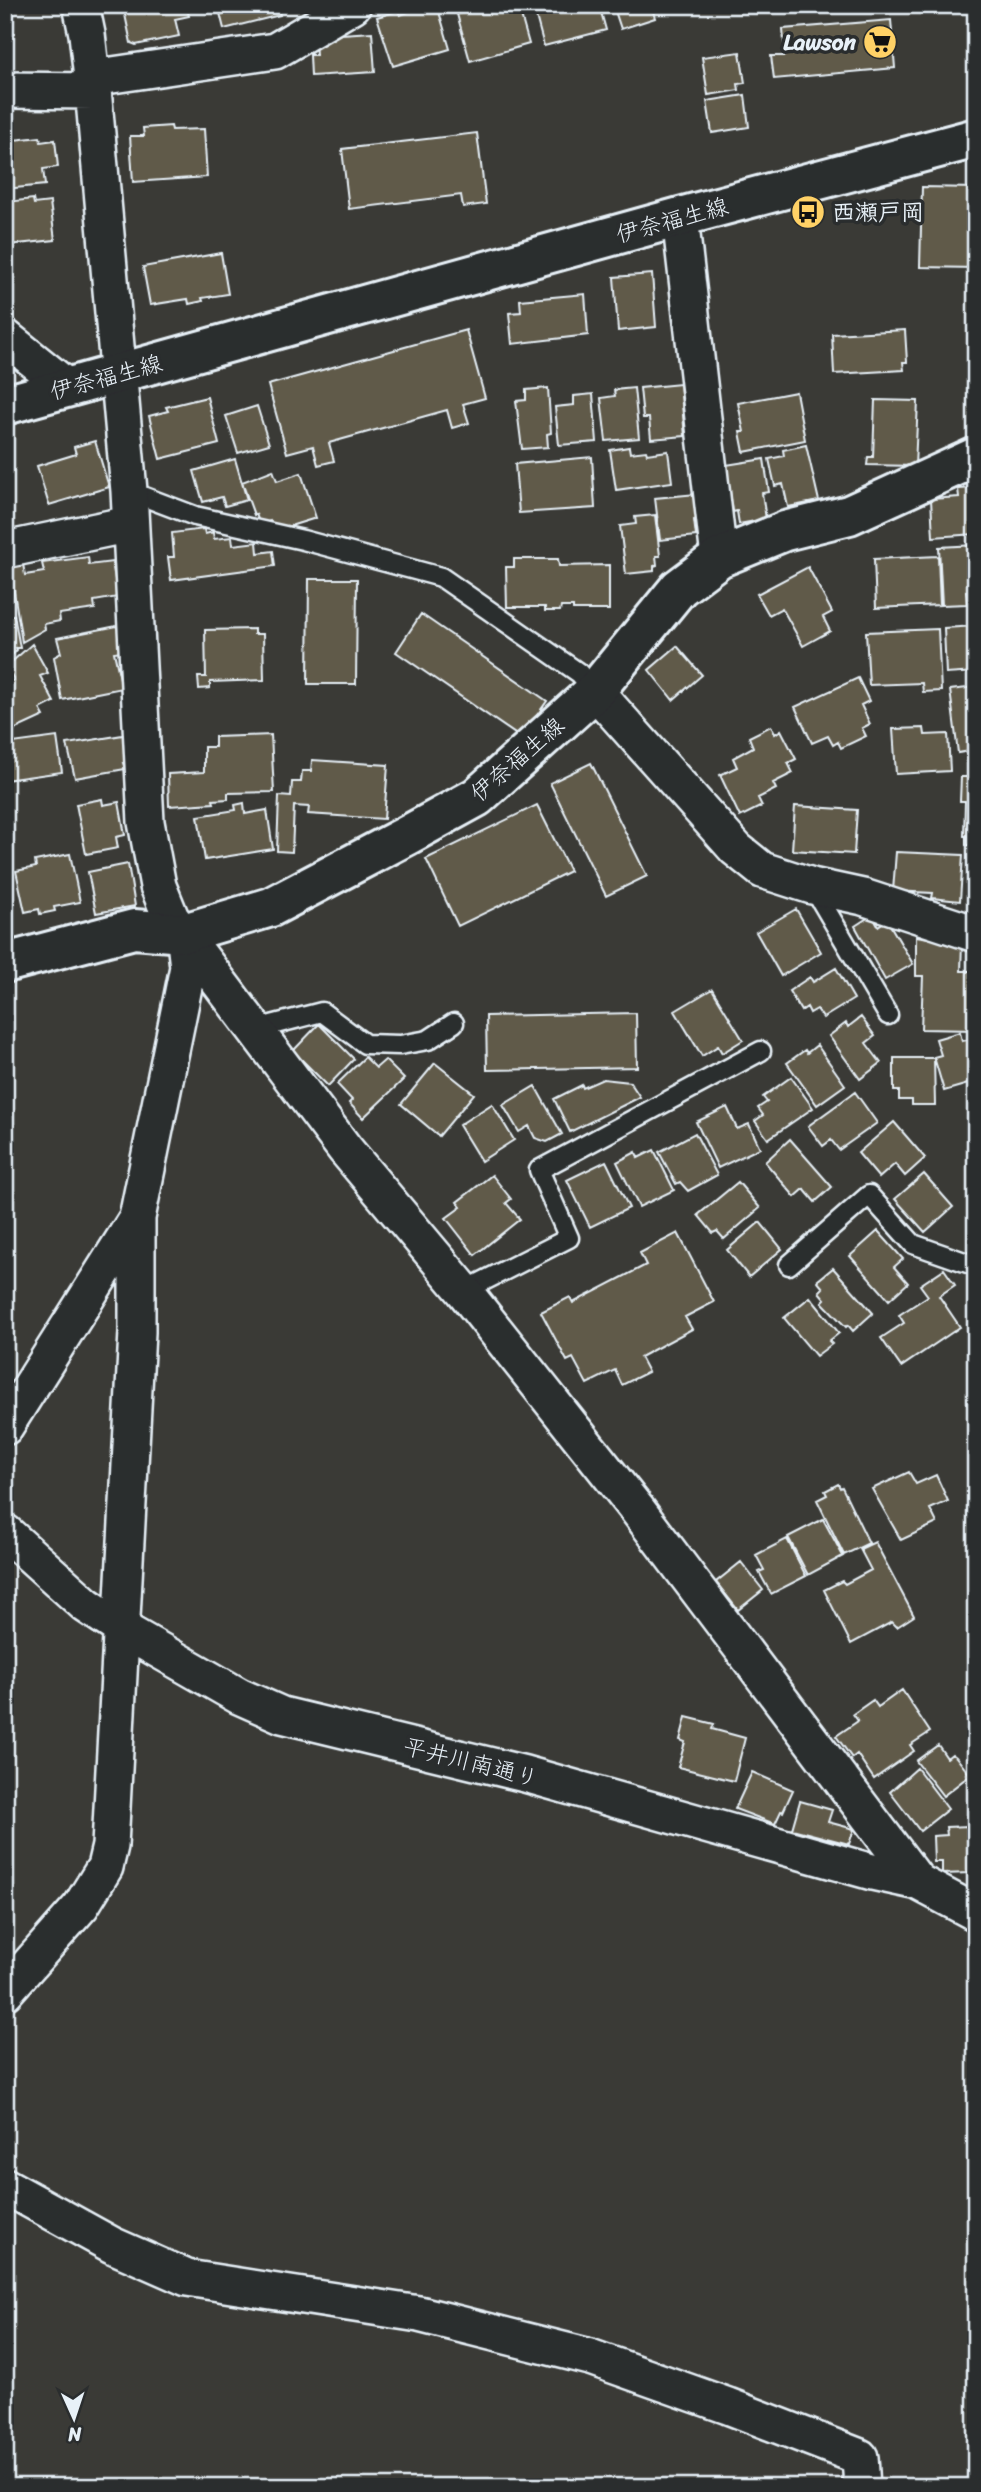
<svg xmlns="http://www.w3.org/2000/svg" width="981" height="2492" font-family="Sriracha,'Klee One',sans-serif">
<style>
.building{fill:#615a4a;stroke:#e8f1f8;stroke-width:2}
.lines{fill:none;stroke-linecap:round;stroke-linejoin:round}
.service-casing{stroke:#e8f1f8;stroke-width:23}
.minor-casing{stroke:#e8f1f8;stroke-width:40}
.secondary-casing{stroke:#e8f1f8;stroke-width:44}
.service{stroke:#2a2d2e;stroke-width:18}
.minor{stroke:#2a2d2e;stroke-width:35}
.secondary{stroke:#2a2d2e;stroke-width:38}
.labels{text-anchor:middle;stroke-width:7;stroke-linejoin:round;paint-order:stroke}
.poi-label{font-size:23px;font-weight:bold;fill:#e8f1f8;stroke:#2a2d2e;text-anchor:end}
.street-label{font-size:23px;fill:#e8f1f8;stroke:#2a2d2e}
</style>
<rect width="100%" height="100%" fill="#3a3a36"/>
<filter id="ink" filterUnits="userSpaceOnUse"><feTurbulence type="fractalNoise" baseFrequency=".0143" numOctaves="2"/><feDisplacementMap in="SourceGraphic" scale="14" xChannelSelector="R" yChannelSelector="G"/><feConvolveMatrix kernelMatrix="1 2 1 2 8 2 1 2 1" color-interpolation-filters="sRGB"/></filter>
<g filter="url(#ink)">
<path class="building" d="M123,5H186L189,16L175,19L179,36L136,45L131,43Z
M218,5H277L280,15L224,29Z
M419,5H437L450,49L393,66L377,17L398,11L400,15L414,10V7Z
M494,5H518L529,44L470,61L457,14L478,9L480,11L494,7Z
M533,5H599L606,30L544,46Z
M613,5H651L655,18L621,29Z
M891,20L895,68L774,79L771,56H785L783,29Z
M372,32L375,72L311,76L310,55H316L315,41H327L326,35Z
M740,52L745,83L738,84L739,90L708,95L702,57Z
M745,95L749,127L712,133L707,101Z
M171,126L172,130L204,129L207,177L133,182L130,136H144L143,128Z
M477,133L486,204L463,207L461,195L349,209L342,149Z
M40,137L41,142L55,140L58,167L43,169L45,185L5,189V141Z
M922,187L976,188V268L920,267Z
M6,199L7,202L33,199L34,204L50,202L55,240L8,245L5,248Z
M221,253L228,294L202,298L203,301L189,304L188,299L150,305L143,267Z
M652,274L656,327L618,331L614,277Z
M585,294L588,335L512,344L509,313L521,312L520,300Z
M466,330L485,398L463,404L469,423L452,428L447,410L329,443L334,461L318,465L313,446L287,453L268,385Z
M905,330L907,362H903L904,370L834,374L832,334Z
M680,384L685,436L651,439L649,418H643L640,388Z
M548,388L551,433L547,434L548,447L522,449L516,401L526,400V390Z
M634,388L639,438L606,441L601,398L615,396L614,390Z
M796,392L805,440L744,452L740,432H744L738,403Z
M593,394L597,442L559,445L555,407L574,405V396Z
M207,397L219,444L160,459L149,416L168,411L166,407Z
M875,400L918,401L915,466L867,465L868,457H873Z
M257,406L269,444L238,453L226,416Z
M95,441L109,487L49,505L37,466L76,454L74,447Z
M806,445L819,501L788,507L783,484L775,486L769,459L784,456L783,450Z
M629,447L630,453L646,451L647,454L668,451L672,482L616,490L610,450Z
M592,457L595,508L519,513L515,464Z
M235,459L247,500L225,506L222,497L203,502L194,471Z
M764,459L769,492L762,493L766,519L739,524L737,511L733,512L726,465Z
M273,470L277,481L301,473L316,518L274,531L270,521L260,525L256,514L254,515L242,482Z
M976,488V534L933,537L931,499L959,497L958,489Z
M696,494L699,519L694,520L696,536L660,540L655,498Z
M655,515L660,556H656L657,565L654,566V571L626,574L620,526L636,524L635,517Z
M204,529L205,534L213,532L214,539L232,537L233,545L257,542L258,553L273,551L275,566L171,580L168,557H174L172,533Z
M976,545V590L966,591L967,604L942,605L939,547Z
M938,556L940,605L876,608L874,559Z
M88,557L89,565L112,562L118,597L94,601L95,609L59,614L60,621L44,624L45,629L22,642L9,561L22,559L25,575L44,572L42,563Z
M514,559H558L559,566L609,565V610H573V607H561L560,611H545V607H507L506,567H514Z
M808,567L832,612L823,617L830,631L803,646L782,608L769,615L757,594Z
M309,579H357L356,684H308Z
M421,614L547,701L521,738L396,652Z
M14,615L20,648H16L17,650L5,662V616Z
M117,626L122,651L114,652L122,688L62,700L54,657L61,653L57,638Z
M976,626V672L946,674L944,628Z
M254,629V634H263L264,680L210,682V688L199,689L198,677H206L205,630Z
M938,629L941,691L923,692L922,683L869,685L866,632Z
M32,644L48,673L40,676L54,702L40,709L44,716L5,734V684L14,680L7,666Z
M677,646L702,675L673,700L649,670Z
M858,678L869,701L861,705L870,724L862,728L866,736L841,748L838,742L833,745L828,736L812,743L795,707Z
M976,687V750L958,753L950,690Z
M771,726L775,734L781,730L796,759L788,763L793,773L773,783L776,789L758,798L762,806L740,817L720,775L737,767L733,758L753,747L749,737Z
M924,728L925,735L948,734L950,771L896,774L893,729Z
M123,735L128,763H123L125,769L75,778L67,744Z
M271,735L274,792L228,793V799L213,800L214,803L169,806L168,774L204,772V747H215V737Z
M57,737L62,772L5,780V744Z
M312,760L388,765L384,819L308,814L309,807L294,806L292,852L277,851L279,796L291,797L292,782H301L302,771H311Z
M591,763L647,876L606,896L550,783Z
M961,777H975L976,846L966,845V836H964L965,801H960Z
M102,799L103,805L119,802L125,835L116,837L118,848L86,854L76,804Z
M244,803L245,814L267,810L273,849L205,860L198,816L236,810L235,805Z
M537,805L570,871L458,926L426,859Z
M795,806L857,810L854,854L792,850Z
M896,852L963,855L960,901L932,898L933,893L893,891Z
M70,854L80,902L54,907L55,911L40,914L39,909L25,912L16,871L36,867L35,861Z
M128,864L135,906L96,913L88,872Z
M5,900L13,940L5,942Z
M796,909L821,952L781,976L756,932Z
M869,917H873L878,926L887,920L913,964L885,980L855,926Z
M916,936L962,943L961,971H976V1030L921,1029L923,976H916Z
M836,968L854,999L823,1018L817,1009L810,1013L807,1007L801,1011L789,991L810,977L813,982Z
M712,989L743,1040L722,1053L718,1046L702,1056L675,1011Z
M636,1013L637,1067L487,1070L486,1016Z
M861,1017L875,1036L866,1043L881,1063L860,1079L829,1036L846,1023L848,1027Z
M319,1024L354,1059L328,1086L293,1051Z
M960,1032L962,1041L976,1038V1069L972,1070L975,1082L944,1091L934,1057L941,1055L936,1039Z
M817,1045L845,1085L817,1105L787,1063L805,1050L807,1053Z
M365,1057L376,1068L385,1060L404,1079L363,1118L349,1103L352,1100L337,1084Z
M894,1058H934L935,1105H912V1100H899V1091H894Z
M435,1063L474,1094L439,1136L401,1104Z
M791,1077L813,1108L768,1139L755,1121L763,1115L758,1108L767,1102L763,1097Z
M603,1079L630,1082L640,1097L570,1132L554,1099L582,1085L583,1088Z
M535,1086L562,1134L547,1142L535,1138L529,1126L519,1132L503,1105Z
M855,1092L877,1123L839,1150L831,1140L823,1146L808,1126Z
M492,1104L514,1140L481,1161L459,1125Z
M727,1107L737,1129L749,1124L760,1148L718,1168L696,1122Z
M894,1122L925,1158L905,1176L895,1164L879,1178L858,1153Z
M695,1133L717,1175L688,1191L680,1182L676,1184L659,1152Z
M790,1139L832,1187L815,1202L804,1189L795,1197L765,1162Z
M654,1150L674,1190L639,1207L617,1162L636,1152L638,1158Z
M606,1161L629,1208L590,1227L567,1180Z
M924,1174L953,1207L925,1232L895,1199Z
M492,1175L511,1199L506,1203L520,1219L475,1255L446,1218L461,1207L457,1202Z
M738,1182L760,1208L724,1239L717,1231L713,1233L698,1215Z
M760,1222L782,1249L749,1277L727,1250Z
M878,1231L903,1259L894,1267L908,1283L889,1300L850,1256Z
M678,1233L714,1302L685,1317L692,1329L640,1357L648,1372L622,1385L615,1370L587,1384L573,1358L567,1361L541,1312L570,1297L573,1303L646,1265L640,1253Z
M833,1268L873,1313L853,1331L848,1325L846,1327L822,1302L825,1299L819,1292L823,1288L817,1281Z
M944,1269L955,1285L939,1296L960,1327L901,1367L881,1338L904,1323L899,1315L928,1296L920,1285Z
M810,1297L839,1333L829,1341L832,1344L816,1356L784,1318Z
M909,1472L916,1484L936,1475L948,1501L930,1509L937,1523L901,1540L872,1489Z
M838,1484L840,1488L842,1487L869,1543L844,1555L817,1500L827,1495L825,1491Z
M823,1519L843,1556L808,1575L788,1537Z
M787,1539L806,1576L771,1594L759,1572L764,1570L756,1555Z
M875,1542L914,1616L897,1627L892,1622L851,1644L824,1590L842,1581L845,1584L871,1570L860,1549Z
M741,1562L763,1590L738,1610L716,1582Z
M902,1690L930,1732L910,1745L914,1751L874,1779L857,1754L852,1758L836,1736L858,1721L853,1714L873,1700L878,1707Z
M686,1717L714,1724L712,1729L745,1738L734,1781L678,1767L685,1742L680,1740Z
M938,1745L947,1758L952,1754L956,1757L970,1775L943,1796L916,1761Z
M917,1768L948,1809L920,1831L890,1792Z
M752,1772L793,1790L783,1812L781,1811L775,1824L735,1809Z
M800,1801L832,1810L828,1822L854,1829L849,1844L792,1829Z
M969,1826L970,1873L942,1874V1862H934L933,1836L947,1835L946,1827Z"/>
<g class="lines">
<g class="service-casing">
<path id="service" d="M129,491L195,516L303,540L441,577L579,673L595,691
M812,886L888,1015
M256,1029L322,1012L365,1044L400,1045L428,1040L454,1023
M789,1265L869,1195L913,1244L976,1266
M464,1291L569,1238L539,1170L761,1051"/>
</g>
<g class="minor-casing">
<path id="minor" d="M81,5L87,34L92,78L129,491L146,822L158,886L171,918L345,1149L464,1291L636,1508L918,1882
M92,78L275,51L353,5
M5,90L93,91
M680,217L719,558
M5,337L67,387
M5,550L130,524
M595,691L736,849L762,870L812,886L863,897L976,934
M5,1427L137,1218
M5,1532L86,1605L122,1629L239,1696L282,1715L525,1774L872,1872L918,1882L976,1913
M5,1992L81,1906L105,1867L110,1846L137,1332V1218L188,967L184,933
M5,2186L112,2245L187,2278L419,2314L590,2357L728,2406L860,2457L862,2487"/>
</g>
<g class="secondary-casing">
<path id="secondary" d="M5,405L680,217L976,138
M5,963L134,929L184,933L271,907L406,836L477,797L595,691L679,588L719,558L785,531L849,515L976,457"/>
</g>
<use href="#service" class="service"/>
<use href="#minor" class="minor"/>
<use href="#secondary" class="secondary"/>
</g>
</g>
<defs>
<g id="supermarket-disc" transform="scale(1.75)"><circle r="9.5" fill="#ffd166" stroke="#2a2d2e"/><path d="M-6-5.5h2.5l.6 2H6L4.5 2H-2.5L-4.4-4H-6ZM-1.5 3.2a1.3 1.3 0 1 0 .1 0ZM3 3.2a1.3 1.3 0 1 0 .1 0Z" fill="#111"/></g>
<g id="bus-disc" transform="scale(1.75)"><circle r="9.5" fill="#ffd166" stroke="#2a2d2e"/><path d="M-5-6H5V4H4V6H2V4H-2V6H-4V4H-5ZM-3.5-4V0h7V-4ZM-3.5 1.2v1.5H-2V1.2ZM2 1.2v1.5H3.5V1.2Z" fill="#111"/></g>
</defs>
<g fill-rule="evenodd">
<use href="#supermarket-disc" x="880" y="42"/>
<use href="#bus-disc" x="808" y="212"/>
</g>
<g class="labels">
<g class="poi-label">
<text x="856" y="50">Lawson</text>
<text x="832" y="220" text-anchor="start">西瀬戸岡</text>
</g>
<g class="street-label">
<text transform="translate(672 220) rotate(-15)" y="8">伊奈福生線</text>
<text transform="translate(106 377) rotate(-15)" y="8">伊奈福生線</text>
<text transform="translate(517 759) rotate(-41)" y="8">伊奈福生線</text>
<text transform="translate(471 1762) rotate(14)" y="8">平井川南通り</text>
</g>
</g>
<rect width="981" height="2492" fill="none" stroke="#2a2d2e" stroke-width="28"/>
<rect x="14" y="14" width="953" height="2464" fill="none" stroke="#e8f1f8" stroke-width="2.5" filter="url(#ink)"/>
<g transform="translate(74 2418) rotate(177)" stroke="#2a2d2e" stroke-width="5" paint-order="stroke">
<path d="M0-5L12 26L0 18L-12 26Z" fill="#e8f1f8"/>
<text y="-10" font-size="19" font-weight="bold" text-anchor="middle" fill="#e8f1f8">N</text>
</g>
</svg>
